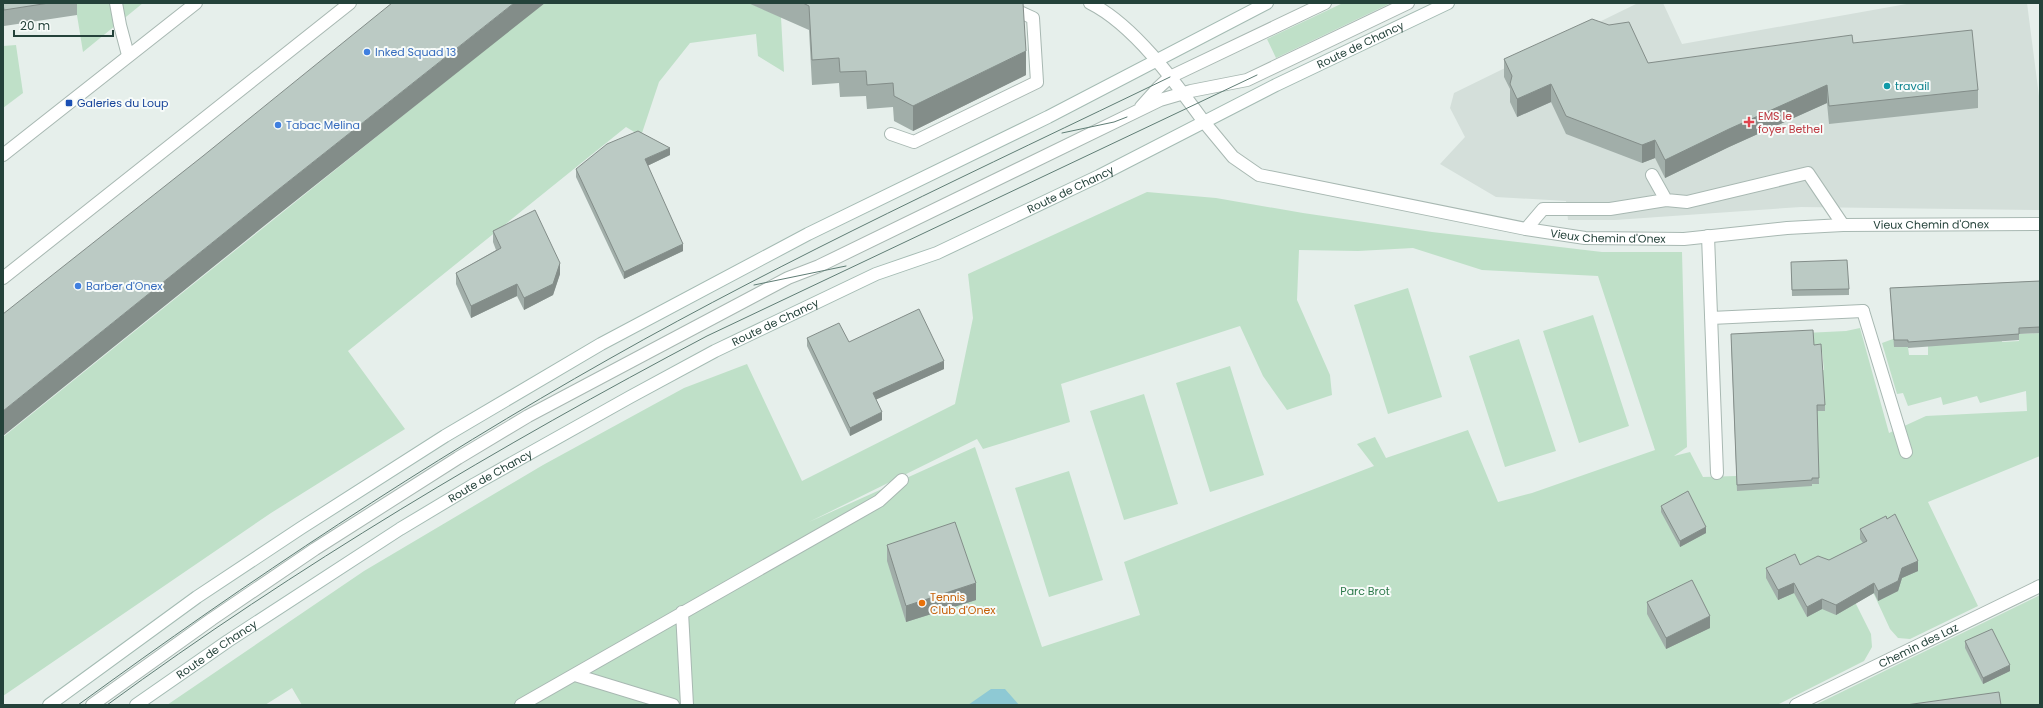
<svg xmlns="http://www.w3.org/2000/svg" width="2043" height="708" font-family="Poppins,sans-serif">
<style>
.built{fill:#d4dfda}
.green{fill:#bfe0c8;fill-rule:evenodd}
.water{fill:#8ec9d4}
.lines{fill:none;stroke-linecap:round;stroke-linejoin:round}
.service-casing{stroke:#a8b8b2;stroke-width:14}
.pedestrian-casing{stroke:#a8b8b2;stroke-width:14}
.minor-casing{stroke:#a8b8b2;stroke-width:14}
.tertiary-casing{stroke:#a8b8b2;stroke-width:14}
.secondary-casing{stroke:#a4bbb3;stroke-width:14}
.service{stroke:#fff;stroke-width:12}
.pedestrian{stroke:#fff;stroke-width:12}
.minor{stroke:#fff;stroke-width:12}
.tertiary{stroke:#fff;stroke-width:12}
.secondary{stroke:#fff;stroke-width:12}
.tram{stroke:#5f7d75;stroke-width:1}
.wall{fill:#a1aea9}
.shaded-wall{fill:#838d89}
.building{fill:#bbcac4;stroke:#838d89}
.shop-dot{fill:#3f7fe0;stroke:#f7fbf9;stroke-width:1.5}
.culture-dot{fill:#0f9aa8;stroke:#f7fbf9;stroke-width:1.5}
.transit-dot{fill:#1a4fb4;stroke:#f7fbf9;stroke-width:1.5}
.health-dot{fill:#e0444e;stroke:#f7fbf9;stroke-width:1.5}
.food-dot{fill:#e8710a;stroke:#f7fbf9;stroke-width:1.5}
.labels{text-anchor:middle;stroke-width:4;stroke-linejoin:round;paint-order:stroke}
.street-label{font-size:11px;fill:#24423a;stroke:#f7fbf9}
.shop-label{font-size:11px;fill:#366cbe;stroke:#f7fbf9;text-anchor:start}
.culture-label{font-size:11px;fill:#0d838f;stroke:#f7fbf9;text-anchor:start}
.transit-label{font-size:11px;fill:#164399;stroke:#f7fbf9;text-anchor:start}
.health-label{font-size:11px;fill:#be3a42;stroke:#f7fbf9;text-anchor:start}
.park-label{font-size:11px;fill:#2d7a4b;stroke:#f7fbf9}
.food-label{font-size:11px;fill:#c56008;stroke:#f7fbf9;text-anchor:start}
</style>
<rect width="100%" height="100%" fill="#e6efeb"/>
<path class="built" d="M1638,3H1663L1682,44L1912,3H2027L2040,104V210L1801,207L1615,220H1568L1566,201L1496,197L1440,164L1465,137L1450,108L1454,93Z"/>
<path class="green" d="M75,3H143L83,52Z
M543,3H749L781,17L784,72L758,56L756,34L690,43L659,82L641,136L626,127L348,351L405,429L271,513L3,696V437Z
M1343,3H1391L1276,58L1267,39Z
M16,45L23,93L3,108V46Z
M1147,192L1216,198L1303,213L1432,232L1602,252H1682L1687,447L1674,456L1690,452L1703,477L1736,476V467L1815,371L1824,370L1822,351H1814L1805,333L1846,331L1860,328L1889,433L1926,416L2027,411L2026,391L1980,403L1977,396L1943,405L1941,397L1908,406L1903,393L1897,394L1882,343L1893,339L1908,347L1909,355H1928V346L2001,335L2002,342L2019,341V334L2040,333V456L1928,502L1978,606L1910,639L1898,638L1890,629L1866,577L1856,604L1871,634L1872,647L1864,661L1777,705H302L292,688L265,705H167L364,571L543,465L684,388L747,364L802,481L955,404L973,318L968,274ZM1413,248L1482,270L1598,276L1655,450L1532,493L1498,502L1468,430L1386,458L1375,437L1357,444L1374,466L1124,562L1140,615L1042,647L975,447L809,522L977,439L983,449L1070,422L1061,384L1240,326L1263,376L1287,410L1332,395L1330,375L1297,300L1299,250L1358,251Z
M1408,288L1442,397L1388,414L1354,305Z
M1593,315L1629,426L1579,443L1543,331Z
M1519,339L1556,451L1505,467L1469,356Z
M1230,366L1264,475L1210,492L1176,383Z
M1144,394L1178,504L1124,520L1090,411Z
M1069,471L1103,580L1049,597L1015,488Z
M2040,595V705H1815Z"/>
<path class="water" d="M991,689H1005L1019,705H968Z"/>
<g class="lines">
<g class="service-casing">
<path id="service" d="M116,3L120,25L128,55
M1141,107L1158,88L1170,77L1325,3
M891,134L914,142L1037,82L1033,18L1000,3
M1652,175L1666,200L1687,202L1808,173L1843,225
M1526,229L1543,209H1610L1666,200
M1708,236L1717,473
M3,278L350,3
M1711,318L1863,311
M682,612L687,705
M575,675L673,705
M92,705L212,619L315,549L458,458L528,416L788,278L819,266L1160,100L1191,91L1247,80L1408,3
M521,705L879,501L902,480"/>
</g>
<g class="pedestrian-casing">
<path id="pedestrian" d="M1863,311L1906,452"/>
</g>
<g class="minor-casing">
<g id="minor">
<path id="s1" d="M1204,122L1233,157L1259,175L1526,229L1585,238L1684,239L1787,228L1843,225L2040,224"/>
<path id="s2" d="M1796,705L2040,586"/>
</g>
</g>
<g class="tertiary-casing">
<path id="tertiary" d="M1090,3C1134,25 1175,82 1204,122
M3,155L196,3"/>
</g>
<g class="secondary-casing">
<g id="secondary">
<path d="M49,705L197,597L301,528L445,436L601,344L808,234L1048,117L1267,3"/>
<path id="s3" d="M136,705L228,641L400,529L475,484L630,397L715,351L876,274L937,253L1099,176L1276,85L1448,3"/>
</g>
</g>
<use href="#service" class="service"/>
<use href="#pedestrian" class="pedestrian"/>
<use href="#minor" class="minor"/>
<use href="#tertiary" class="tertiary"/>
<use href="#secondary" class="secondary"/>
<path class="tram" d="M1062,133L1114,122L1127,117
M754,285L846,266
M78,705C249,580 425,463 609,359C791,256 982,168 1170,77
M107,705C297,566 499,446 707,336L1257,75"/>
</g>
<path class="wall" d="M3,3H77V15L4,26L3,21Z
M748,3H1023L1026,75L913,131L894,121L893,107L867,109L866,96L840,97L839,83L812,85L809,30Z
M1853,43L1978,90V108L1829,124L1827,103L1729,147L1665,178L1655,158L1642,163L1566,134L1551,102L1517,117L1510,102V89L1504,77V59L1648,63Z
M670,155L647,166L683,251L624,279L576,177V169Z
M493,231L560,274L553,295L524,310L517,296L471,318L456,284V273L496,250L493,242Z
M1791,262L1849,289V295L1792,296Z
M2040,281V333L2019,334V340L1908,348V347H1894L1890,288Z
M807,338L849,342L944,369L876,399L882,420L850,436L807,346Z
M1731,340L1814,345L1825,405V411H1817L1819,484H1812V486L1737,491Z
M1661,506L1706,533L1680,547L1661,512Z
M1887,519L1918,571L1902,578L1898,591L1878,601L1874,593L1836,615L1822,609L1807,617L1794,593L1778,600L1766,578V568L1800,565L1829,560L1863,543L1860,539V529Z
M887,545L976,600L906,622L887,561Z
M1647,602L1710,628L1666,649L1647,614Z
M1965,641L2010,671L1983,684L1965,648Z"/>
<path class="shaded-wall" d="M514,3H545L279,214L3,436V411L279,189Z
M1026,51V75L913,131V106Z
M1551,84V102L1517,117V99Z
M1827,85V103L1729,147L1665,178V160L1729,129Z
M1655,140V158L1642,163V145Z
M670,148V155L645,167V159Z
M683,244V251L624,279V272Z
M560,263V274L553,295L524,310V298Z
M517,284V296L471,318V306Z
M944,361V369L873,401V393Z
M882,412V420L850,436V428Z
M1706,527V533L1680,547V541Z
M1918,561V571L1902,578L1898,591L1878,601V591L1902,568Z
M976,583V600L906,622V606Z
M1794,583V593L1778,600V590Z
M1874,583V593L1836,615V605Z
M1822,599V609L1807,617V607Z
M1710,616V628L1666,649V638Z
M2010,665V671L1983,684V678Z"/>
<path class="building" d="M3,3H49L4,10Z
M392,3H514L279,189L3,411V314L203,156Z
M803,3H1023L1026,51L913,106L894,96L893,83L867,85L866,71L840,72L839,58L812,60L809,6Z
M1592,19L1609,25L1629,22L1648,63L1852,35L1853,43L1972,30L1978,90L1829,106L1827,85L1729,129L1665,160L1655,140L1642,145L1566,116L1551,84L1517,99L1510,84L1512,76L1504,59Z
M638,131L670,148L645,159L683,244L624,272L576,169L607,144Z
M535,210L560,263L553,284L524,298L517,284L471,306L456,273L501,248L493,231Z
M1847,260L1849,289L1792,290L1791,262Z
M2040,281V327L2019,328V334L1908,342V340H1894L1890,288Z
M919,309L944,361L873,393L882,412L850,428L807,338L839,323L849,342Z
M1813,330L1814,345L1821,344L1825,405H1817L1819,478H1812V480L1737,485L1731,334Z
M1688,491L1706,527L1680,541L1661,506Z
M1895,514L1918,561L1902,568L1898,581L1878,591L1874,583L1836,605L1822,599L1807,607L1794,583L1778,590L1766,568L1795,554L1800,565L1818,556L1829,560L1867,541L1860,529L1886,516L1887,519Z
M955,522L976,583L906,606L887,545Z
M1692,580L1710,616L1666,638L1647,602Z
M1992,629L2010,665L1983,678L1965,641Z
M1999,692L2001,705H1906Z"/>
<g class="shop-dot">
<circle cx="367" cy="52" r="4"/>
<circle cx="278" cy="125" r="4"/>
<circle cx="78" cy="286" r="4"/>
</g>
<circle class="culture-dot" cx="1887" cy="86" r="4"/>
<rect class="transit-dot" x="65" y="99" width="8" height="8" rx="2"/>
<path class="health-dot" d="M1747 116h4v4h4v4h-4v4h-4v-4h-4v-4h4z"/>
<circle class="food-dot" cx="922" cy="603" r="4"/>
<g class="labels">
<g class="street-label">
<text dy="4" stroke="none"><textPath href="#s3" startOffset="1394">Route de Chancy</textPath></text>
<text dy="4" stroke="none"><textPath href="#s3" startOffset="1070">Route de Chancy</textPath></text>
<text dy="4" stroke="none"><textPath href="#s1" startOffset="756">Vieux Chemin d'Onex</textPath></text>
<text dy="4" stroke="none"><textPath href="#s1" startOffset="432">Vieux Chemin d'Onex</textPath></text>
<text dy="4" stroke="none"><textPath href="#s3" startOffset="746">Route de Chancy</textPath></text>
<text dy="4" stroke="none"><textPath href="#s3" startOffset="422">Route de Chancy</textPath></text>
<text dy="4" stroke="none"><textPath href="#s2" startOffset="136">Chemin des Laz</textPath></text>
<text dy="4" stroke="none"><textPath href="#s3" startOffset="98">Route de Chancy</textPath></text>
</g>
<g class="shop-label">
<text x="375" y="56">Inked Squad 13</text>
<text x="286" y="129">Tabac Melina</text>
<text x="86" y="290">Barber d'Onex</text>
</g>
<g class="culture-label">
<text x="1895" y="90">travail</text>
</g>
<g class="transit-label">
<text x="77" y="107">Galeries du Loup</text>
</g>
<g class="health-label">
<text x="1758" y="120">EMS le<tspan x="1758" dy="13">foyer Bethel</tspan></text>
</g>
<g class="park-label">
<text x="1365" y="595">Parc Brot</text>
</g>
<g class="food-label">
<text x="930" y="601">Tennis<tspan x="930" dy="13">Club d'Onex</tspan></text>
</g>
</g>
<rect width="2043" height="708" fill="none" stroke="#24423a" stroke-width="8"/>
<path d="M14 30v6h99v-6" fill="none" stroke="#24423a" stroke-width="2"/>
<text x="20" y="30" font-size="12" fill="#24423a" stroke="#f7fbf9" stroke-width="3" paint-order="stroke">20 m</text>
</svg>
